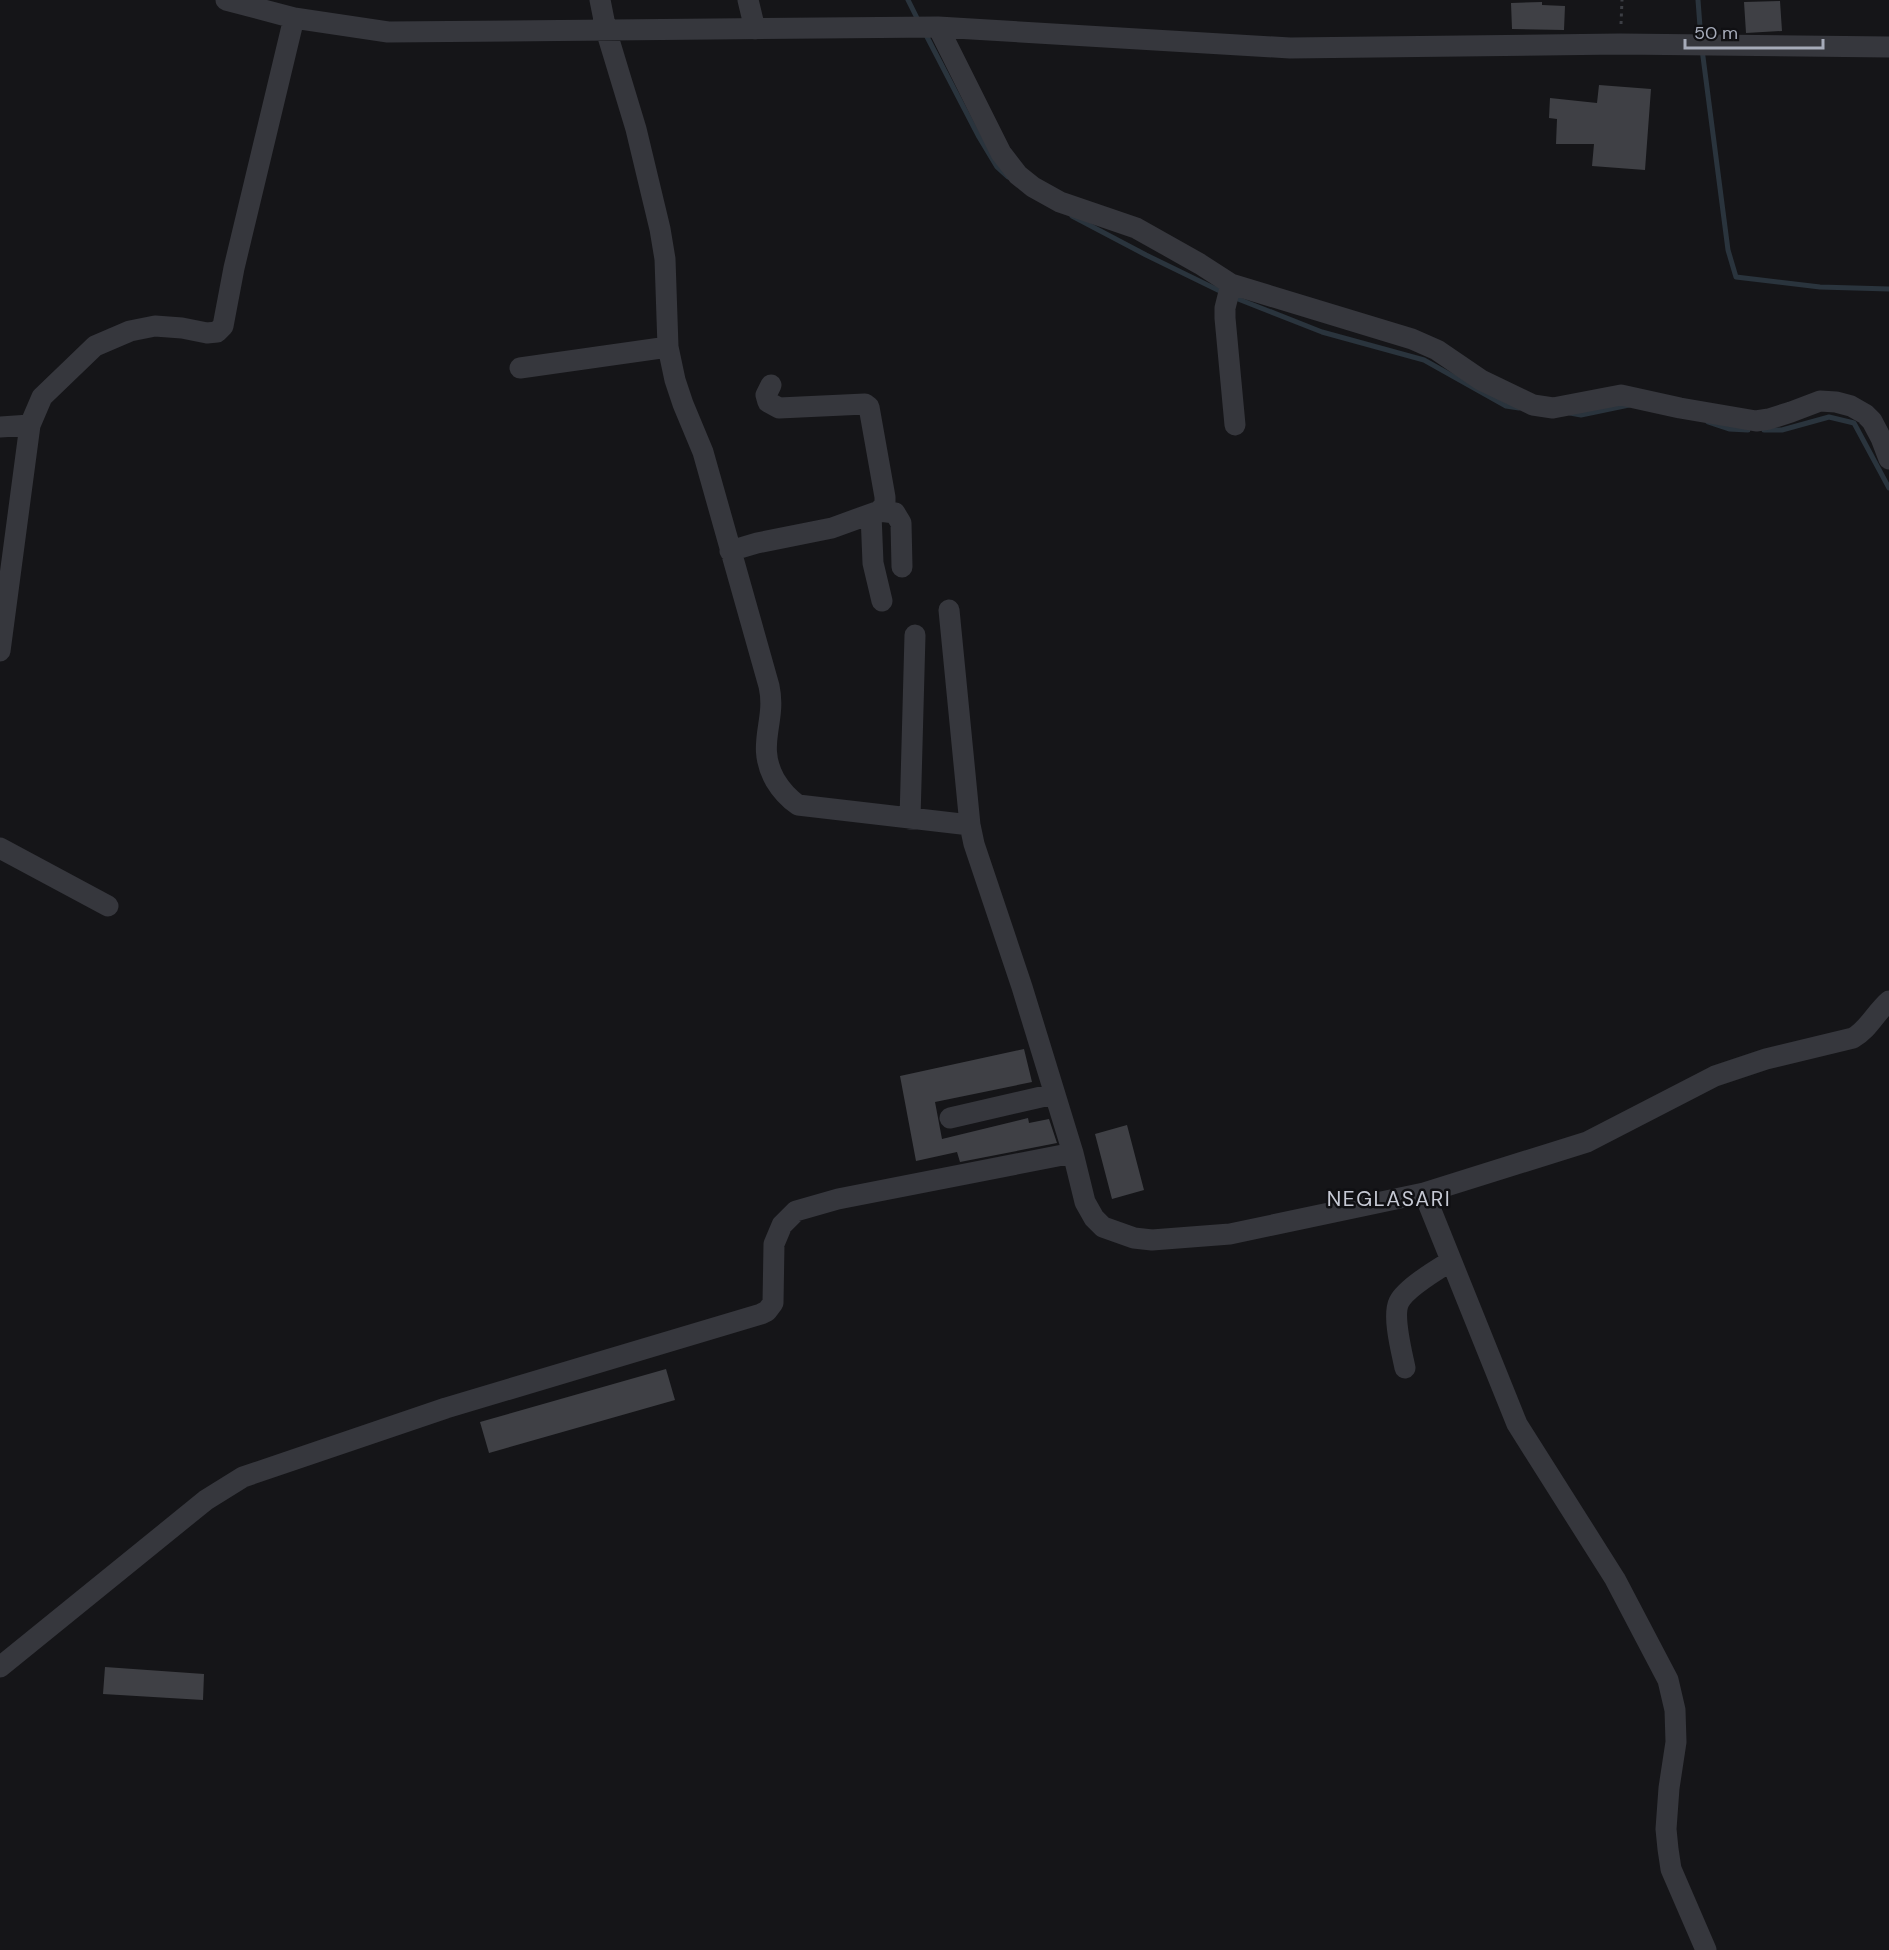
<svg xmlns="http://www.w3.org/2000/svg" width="1889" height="1950" font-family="'DM Sans',sans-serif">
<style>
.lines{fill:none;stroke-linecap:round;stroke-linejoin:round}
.stream{stroke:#2a343d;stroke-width:5}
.building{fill:#3f4045}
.path{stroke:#3c3e44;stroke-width:3;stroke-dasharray:3 4.5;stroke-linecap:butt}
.minor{stroke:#36373d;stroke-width:21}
.labels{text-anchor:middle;stroke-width:5;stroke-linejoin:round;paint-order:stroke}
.quarter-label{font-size:21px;letter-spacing:1.5px;fill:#c7cad5;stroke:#101013}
</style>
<rect width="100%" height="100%" fill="#151518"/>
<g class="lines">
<path class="stream" d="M908,0L919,22
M1698,0L1701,40
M925,33L979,137L997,167L1008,177
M1702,49L1728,250L1736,277L1820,287L1889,289
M1072,216L1146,255L1224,293
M1233,297L1322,332L1424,360L1506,406L1519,408
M1570,413L1581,415L1629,405
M1708,422L1729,429L1748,430
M1764,430H1782L1829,417L1854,423L1889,488"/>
</g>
<path class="building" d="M1780,1L1782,31L1746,33L1744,2Z
M1542,2V5L1565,6L1564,30L1512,29L1511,3Z
M1599,85L1651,89L1645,170L1592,166L1594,144H1556L1557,119L1549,118L1550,98L1597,103Z
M1024,1049L1032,1082L935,1102L942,1139L1028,1118L1029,1123L1049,1119L1057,1143L960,1162L957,1152L916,1161L900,1076Z
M1127,1125L1144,1190L1112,1199L1095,1134Z
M666,1369L675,1400L489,1453L480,1422Z
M105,1667L204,1674L203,1700L103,1694Z"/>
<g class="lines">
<path class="path" d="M1621,24L1622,0"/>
<path class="minor" d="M226,0L294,18L388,32L938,27L1290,48L1620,44L1889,47
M600,0L606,30L636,129L660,229L665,259L668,347L675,380L683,404L703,452L769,686C777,722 755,744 775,780C781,790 788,798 798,805L970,825L974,844L1022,987L1073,1153L1085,1202L1094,1218L1103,1227L1134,1238L1152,1240L1230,1234L1424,1193L1587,1142L1715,1076L1766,1059L1853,1038C1868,1030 1876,1012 1889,1001
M748,0L755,29
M938,27L1001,153L1018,175L1033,187L1060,202L1136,228L1200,264L1231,284L1412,339L1437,350L1481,380L1533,405L1553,408L1621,395L1680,408L1756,421L1769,419L1791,412L1820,401L1836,402L1851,406L1865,414L1872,421L1881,438L1889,459
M1231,284L1225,308V318L1235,425
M520,368L668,347
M771,385L766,395L768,402L779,408L865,404L869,407L885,497V505L879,511
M0,427L30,425
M871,514L873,563L882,601
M730,551L757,543L832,528L879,511L895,513L901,523L902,567
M949,610L970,825
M0,651L30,425L42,397L95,346L130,331L155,326L182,328L207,333L217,332L223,326L234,268L294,18
M910,819L915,635
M0,848L108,906
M950,1118L1054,1094
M1424,1193L1517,1424L1615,1579L1668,1680L1675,1710L1676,1742L1669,1788L1666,1829L1668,1849L1671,1869L1706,1950
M1405,1368C1402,1353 1392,1316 1399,1302C1406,1288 1438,1269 1451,1261
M0,1667L206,1500L243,1477L446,1408L761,1314L767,1311L773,1303L774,1244L782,1225L796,1211L838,1199L1073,1153"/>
</g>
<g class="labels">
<g class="quarter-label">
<text x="1389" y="1206">NEGLASARI</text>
</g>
</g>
<path d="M1685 39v9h138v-9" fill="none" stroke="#a6abb9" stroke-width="3"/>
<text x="1694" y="39" font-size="18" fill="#a6abb9" stroke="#101013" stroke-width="4.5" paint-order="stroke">50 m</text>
</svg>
